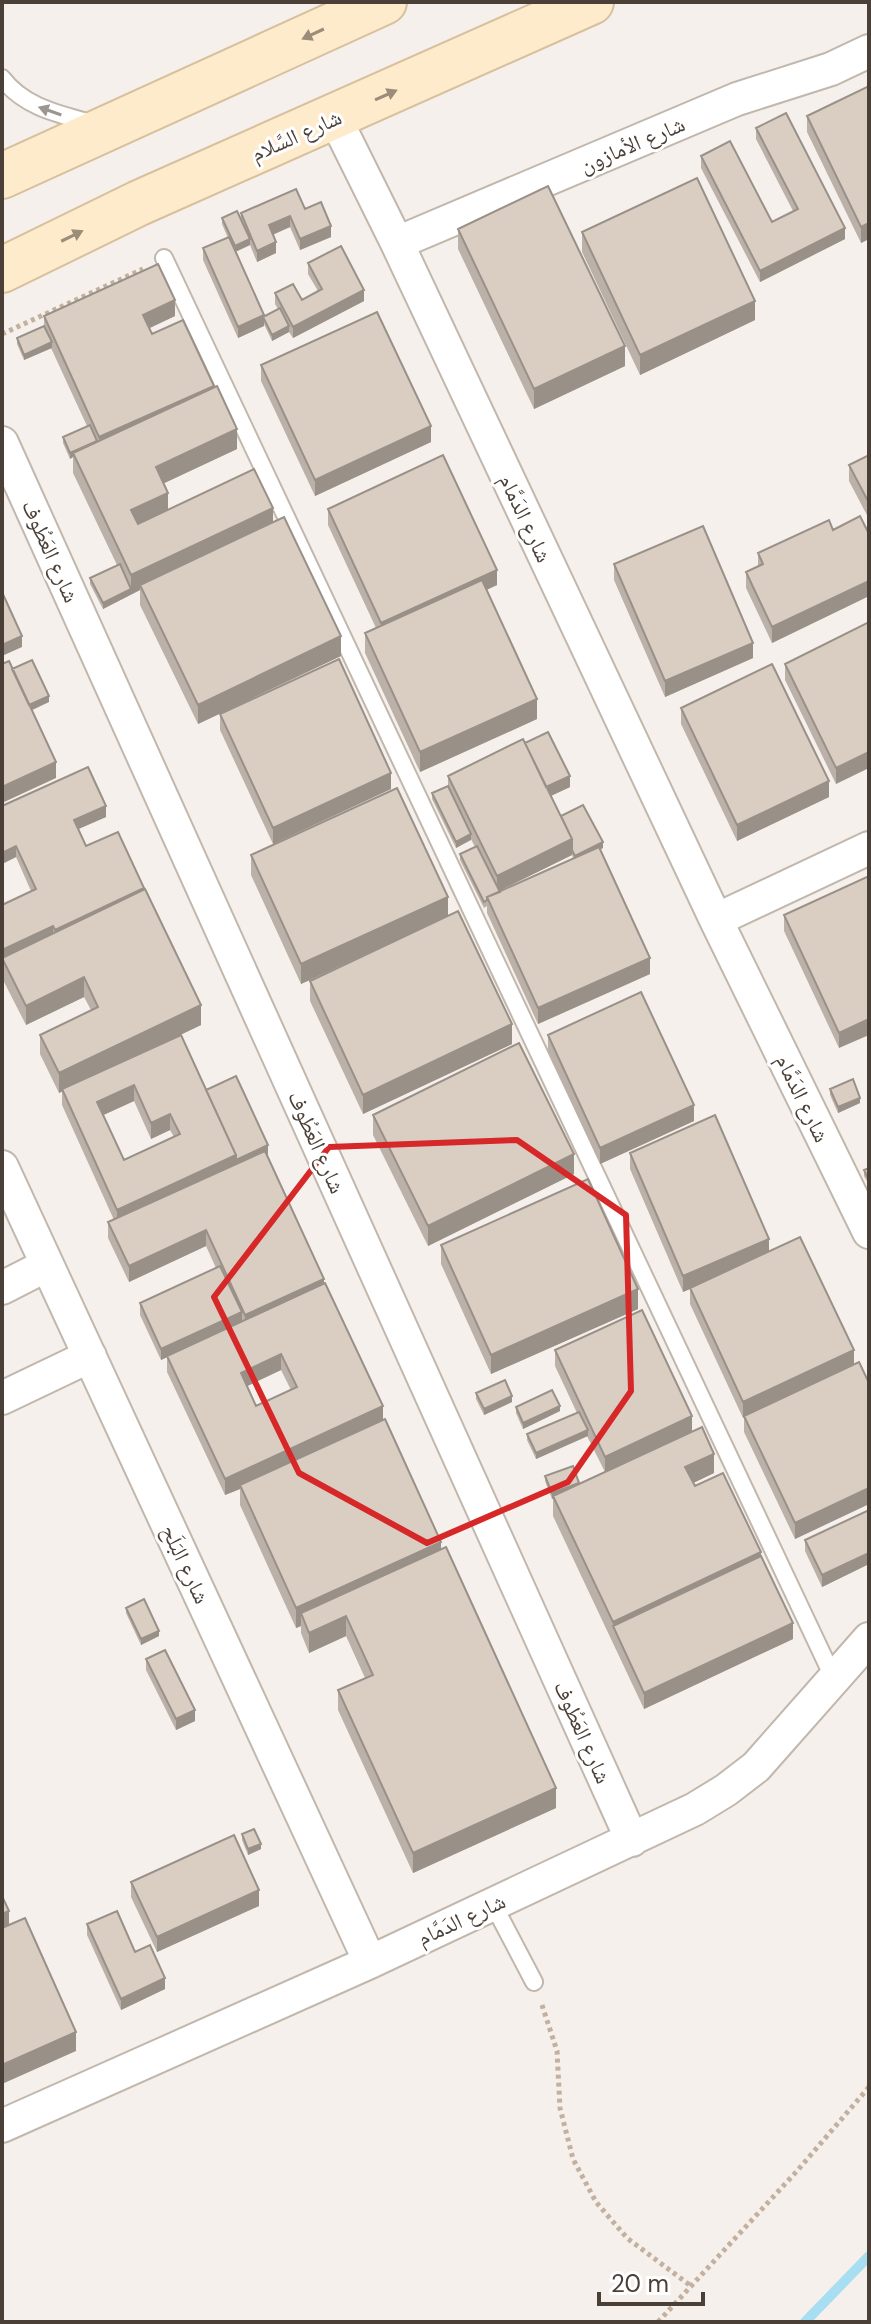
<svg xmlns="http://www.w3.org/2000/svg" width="871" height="2324" font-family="'DM Sans','Noto Naskh Arabic',sans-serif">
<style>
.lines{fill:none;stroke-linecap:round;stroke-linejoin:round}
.stream{stroke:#a8def1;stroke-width:10}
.lane-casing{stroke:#c1b7ad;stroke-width:20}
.street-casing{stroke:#c1b7ad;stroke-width:36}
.secondary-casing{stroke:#d8c09d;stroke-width:48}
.path{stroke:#c3b09e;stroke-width:5;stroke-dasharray:4 4;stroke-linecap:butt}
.lane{stroke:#fff;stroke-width:16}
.street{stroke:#fff;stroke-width:32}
.secondary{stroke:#feebcb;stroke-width:44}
.wall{fill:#bbb1a8;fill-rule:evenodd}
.shaded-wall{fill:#999088}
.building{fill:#dacec3;stroke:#999088;stroke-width:2;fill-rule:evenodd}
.oneway{fill:#9b8d7a}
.oneway2{fill:#9b9692}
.marked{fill:none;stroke:#d62828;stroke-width:6;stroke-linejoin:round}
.labels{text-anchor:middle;stroke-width:6;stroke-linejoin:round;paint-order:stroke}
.street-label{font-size:22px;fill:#4a4038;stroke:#fff}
</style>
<rect width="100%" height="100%" fill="#f5f0eb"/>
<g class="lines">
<path class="stream" d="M805,2322L869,2256"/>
<g class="lane-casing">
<path id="lane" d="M2,78C25,108 60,114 94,124
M164,258L834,1679
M493,1904L534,1982"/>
</g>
<g class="street-casing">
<path id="street" d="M335,118L397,243L716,920L869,1232
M397,243L737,99L831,69L869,51
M2,443L632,1840
M716,920L869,848
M2,1167L370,1962
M2,1288L47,1265
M2,1398L90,1356
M2,2126L370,1962L695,1809L726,1790L756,1767L869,1639"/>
</g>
<g class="secondary-casing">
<path id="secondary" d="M2,176L384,2
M2,270L139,203L591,2"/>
</g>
<path class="path" d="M2,334L143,269
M542,2005L557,2051L560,2108L573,2159L596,2202L627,2238L691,2286
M658,2322L797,2171L869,2087"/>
<use href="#lane" class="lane"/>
<use href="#street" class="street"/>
<use href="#secondary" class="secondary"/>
</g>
<path class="wall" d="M869,86V239L861,243L807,132V116Z
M756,128L845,239L760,282L701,168V156L772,222L793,211L756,139Z
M305,209L331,237L300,250L290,227L273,235L276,253L257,262L250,245L235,252L264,317L278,309L275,304V293L302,300L318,291L308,274V263L364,301L293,338L289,332L272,341L264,324V326L238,338L203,260V248L228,238L222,224V218H241V213Z
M458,229L625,366L534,409L458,249Z
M582,232L755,320L640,375L582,252Z
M44,316H175L150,328L152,334L214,388L237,449L164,483L168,510L273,522L341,656L198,724L140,605V590L103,609L90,584V578L117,565L73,473V457L70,459L63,443V437L87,426L51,348L24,360L17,344V338L44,326Z
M261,365L431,442L315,496L261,381Z
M869,455V519L849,481V465Z
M328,509L497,585L486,590L537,719L420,772L365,653V633L376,628L328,525Z
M833,530L869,534V596L772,643L746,588V572L758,567V553Z
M614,564L753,658L665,697L614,580Z
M869,622L836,784L785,680V664Z
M681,708L829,797L737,841L681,724Z
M220,714L391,789L273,844L220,730Z
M525,743L570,787L551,796L561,816L603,848L600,849L650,974L538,1024L487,913V906L484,908L460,860V854L475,847L471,839L456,848L432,799V793L448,786V776ZM572,855L573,858L500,892L499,891Z
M2,806L106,817L78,829L86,846L144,889L201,1025L159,1045L206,1090L268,1157L383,1421L556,1808L413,1873L338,1710V1690L365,1678L346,1636L309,1653L301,1633V1626L296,1628L240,1505V1489L225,1495L167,1372V1357L161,1360L140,1315V1303L216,1268L206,1246L129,1282L108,1238V1222L114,1220L62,1105V1091L59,1093L40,1054V1035L91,1010L84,997L26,1025L2,978V905L31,891L16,857L2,864ZM134,1101L151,1139L170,1130L174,1137L124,1160L103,1115ZM281,1370L291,1390L256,1406L247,1386Z
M251,855L448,916L512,1044L363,1114L310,1001V981L428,925L301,984L251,875Z
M869,876L839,1048L784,931V915Z
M548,1035L694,1121L600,1164L548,1051Z
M869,1054V1074L867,1071V1055Z
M830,1089L860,1103L838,1113L830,1095Z
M373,1115L574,1174L428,1246L373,1135Z
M630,1153L769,1251L854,1365L869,1383V1504L795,1539L744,1432V1417L743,1418L690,1304V1289L683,1292L630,1169Z
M869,1168V1185L864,1176V1170Z
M441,1245L638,1309L491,1374L441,1264Z
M555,1350L692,1432L714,1473L693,1483L761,1556L793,1639L644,1709L553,1516V1498L552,1499L545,1481V1476L579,1484L605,1472L587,1436L536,1459L527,1440V1434L577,1413L555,1366Z
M476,1393L512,1402L484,1415L476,1399Z
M516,1407L560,1411L523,1429L516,1413Z
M869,1510V1564L822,1587L805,1551V1540Z
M126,1608L159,1636L141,1645L126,1613Z
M146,1659L195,1721L176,1730L146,1670Z
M242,1834L261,1849L248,1855L242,1840Z
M131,1882L259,1906L157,1952L131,1897Z
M87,1924L135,1952L165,1989L121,2010L87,1935Z"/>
<path class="shaded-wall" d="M290,216V227L269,236V225Z
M869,223V239L861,243V227Z
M331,226V237L300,250V239Z
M845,228V239L760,282V271Z
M250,239V245L235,252V246Z
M276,242V253L257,262V251Z
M364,290V301L293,338V327Z
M175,300V316L143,331V315Z
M755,301V320L640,375V355Z
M264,315V326L238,338V327Z
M289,326V332L272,341V335Z
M52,342V348L24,360V355Z
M625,346V366L534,409V389Z
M214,386V401L99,453V437Z
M431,426V442L315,496V480Z
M237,429V449L156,487V467Z
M97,441V447L73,453V457L70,459V453Z
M168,493V513L131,530V510Z
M273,508V528L140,585V590L103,609V603L131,589V575Z
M497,570V585L381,639V623Z
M869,581V596L772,643V627Z
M22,636V647L2,656V645Z
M341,636V656L198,724V705Z
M753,643V658L665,697V681Z
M49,696V702L26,713V707Z
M537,699V719L420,772V752Z
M869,752V768L836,784V768Z
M56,762V778L2,803V787Z
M391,773V789L273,844V828Z
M570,776V787L544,799V788Z
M829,781V797L737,841V825Z
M106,806V817L74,831V820Z
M471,834V840L456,848V842Z
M572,839V855L497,892V876Z
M603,842V848L575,862V856Z
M16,846V857L2,864V853Z
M144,888V899L55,941V930Z
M448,897V916L301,984V964Z
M53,926V937L2,958V961V950Z
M650,958V974L538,1024V1008Z
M84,977V997L26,1025V1006Z
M201,1005V1025L59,1093V1073Z
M869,1019V1035L839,1048V1033Z
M512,1024V1044L363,1114V1095Z
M134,1085V1101L97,1118V1102Z
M860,1098V1103L838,1113V1107Z
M694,1105V1121L600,1164V1148Z
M170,1114V1130L151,1139V1123Z
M268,1145V1157L117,1226V1210L236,1155Z
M574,1154V1174L428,1246V1226Z
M206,1230V1246L129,1282V1266Z
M769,1239V1254L683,1292V1276Z
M324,1279V1295L245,1331V1315Z
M638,1289V1309L491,1374V1355Z
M242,1312V1323L161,1360V1349Z
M854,1350V1366L743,1418V1402Z
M281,1354V1370L241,1389V1373Z
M512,1396V1402L484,1415V1409Z
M383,1406V1422L240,1485V1489L225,1495V1479Z
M560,1406V1411L523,1429V1423Z
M692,1416V1432L605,1473V1457Z
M588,1430V1436L536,1459V1453Z
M714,1454V1473L685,1487V1467Z
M579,1483V1489L552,1499V1493Z
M869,1488V1504L795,1539V1523Z
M441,1542V1562L301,1613V1626L296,1628V1608Z
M761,1552V1572L613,1626V1642V1622Z
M869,1553V1564L822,1587V1575Z
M346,1616V1636L309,1653V1633Z
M793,1623V1639L644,1709V1693Z
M159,1631V1636L141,1645V1639Z
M195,1710V1721L176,1730V1719Z
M556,1788V1808L413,1873V1853Z
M261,1844V1849L248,1855V1849Z
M259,1890V1906L157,1952V1937Z
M9,1911V1931L2,1934V1914Z
M165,1978V1989L121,2010V1999Z
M76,2032V2051L2,2084V2065Z"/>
<path class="building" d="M869,86V223L861,227L807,116Z
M786,113L845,228L760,271L701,156L730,141L772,222L798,209L756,128Z
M697,178L755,301L640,355L582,232Z
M548,186L625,346L534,389L458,229Z
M296,189L305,209L321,202L331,226L300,239L290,216L269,225L276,242L257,251L241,213Z
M237,211L250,239L235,246L222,218Z
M229,237L264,315L238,327L203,248Z
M341,246L364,290L293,327L275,293L293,284L302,300L322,289L308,263Z
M158,264L175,300L143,315L152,334L183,320L214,386L99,437L44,316Z
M280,308L289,326L272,335L263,317Z
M377,312L431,426L315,480L261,365Z
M44,326L52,342L24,355L17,338Z
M217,386L237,429L156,467L168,493L131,510L138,524L254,469L273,508L131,575L73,453Z
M90,425L97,441L70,453L63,437Z
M443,455L497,570L381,623L328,509Z
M869,455V503L849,465Z
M860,516L869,534V581L772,627L746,572L763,564L758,553L829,520L833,530Z
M284,517L341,636L198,705L140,585Z
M703,526L753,643L665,681L614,564Z
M120,564L131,589L103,603L90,578Z
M482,580L537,699L420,752L365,633Z
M2,592L22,636L2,645Z
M869,622V752L836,768L785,664Z
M339,659L391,773L273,828L220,714Z
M32,660L49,696L29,705L12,669Z
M9,661L56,762L2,787V664Z
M772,664L829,781L737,825L681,708Z
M548,732L570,776L546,787L525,743Z
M523,739L572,839L497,876L448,776Z
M88,767L106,806L74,820L86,846L118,832L144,888L55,930L53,926L2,950V905L36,889L16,846L2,853V806Z
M448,786L471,834L456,842L432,793Z
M397,788L448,897L301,964L251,855Z
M583,805L603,842L575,856L572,850V839L561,816Z
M477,846L500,892L487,897V900L484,902L460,854Z
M599,847L650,958L538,1008L487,897Z
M869,876V1019L839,1033L784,915Z
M145,889L201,1005L59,1073L40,1035L98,1007L84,977L26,1006L2,958Z
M458,911L512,1024L363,1095L310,981Z
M641,992L694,1105L600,1148L548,1035Z
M181,1035L236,1155L117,1210L62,1089ZM134,1085L151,1123L170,1114L180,1134L124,1160L97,1102Z
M519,1043L574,1154L428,1226L373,1115Z
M236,1076L268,1145L236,1160V1155L206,1090Z
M853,1079L860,1098L838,1107L830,1089Z
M715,1115L769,1239L683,1276L630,1153Z
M265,1151L324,1279L245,1315L206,1230L129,1266L108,1222Z
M869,1168V1180L864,1170Z
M588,1179L638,1289L491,1355L441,1245Z
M800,1237L854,1350L743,1402L690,1288Z
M220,1266L242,1312L161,1349L140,1303Z
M325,1283L383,1406L225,1479L167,1356ZM281,1354L297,1387L256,1406L241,1373Z
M642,1310L692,1416L605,1457L555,1350Z
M859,1362L869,1383V1488L795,1523L744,1416Z
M505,1380L512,1396L484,1409L476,1393Z
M552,1390L560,1406L523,1423L516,1407Z
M579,1412L588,1430L536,1453L527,1434Z
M385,1419L441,1542L296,1608L240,1485Z
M702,1427L714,1454L685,1467L695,1486L723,1473L761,1552L613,1622L553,1496Z
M573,1466L579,1483L552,1493L545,1476Z
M869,1510V1553L822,1575L805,1540Z
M446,1547L556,1788L413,1853L338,1690L373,1675L346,1616L309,1633L301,1613Z
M761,1556L793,1623L644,1693L613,1626Z
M144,1599L159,1631L141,1639L126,1608Z
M165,1650L195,1710L176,1719L146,1659Z
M254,1829L261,1844L248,1849L242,1834Z
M234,1835L259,1890L157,1937L131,1882Z
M2,1896L9,1911L2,1914Z
M117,1911L135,1952L150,1945L165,1978L121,1999L87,1924Z
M25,1918L76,2032L2,2065V1928Z"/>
<defs><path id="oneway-solid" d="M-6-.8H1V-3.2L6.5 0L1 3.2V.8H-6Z" transform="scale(2)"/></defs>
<g class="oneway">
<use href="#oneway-solid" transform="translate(313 34) rotate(155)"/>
<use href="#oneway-solid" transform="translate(386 95) rotate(-24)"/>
<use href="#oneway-solid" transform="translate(72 236) rotate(-26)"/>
</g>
<use class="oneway2" href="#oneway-solid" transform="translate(50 111) rotate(-161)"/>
<path class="marked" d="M517,1140L626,1215L631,1391L568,1482L427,1543L299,1473L214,1297L329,1147Z"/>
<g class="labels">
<g class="street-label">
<text transform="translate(296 135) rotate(-24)" y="8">شارع السَّلام</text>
<text transform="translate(632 144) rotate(-23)" y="8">شارع الأمازون</text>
<text transform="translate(526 518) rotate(65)" y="8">شارع الدَمَّام</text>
<text transform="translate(51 551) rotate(66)" y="8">شارع العَطُوف</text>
<text transform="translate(803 1098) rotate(64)" y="8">شارع الدَمَّام</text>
<text transform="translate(317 1142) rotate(66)" y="8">شارع العَطُوف</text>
<text transform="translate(186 1564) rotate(65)" y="8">شارع البَلَح</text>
<text transform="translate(583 1732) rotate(66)" y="8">شارع العَطُوف</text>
<text transform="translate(461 1919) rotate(-25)" y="8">شارع الدَمَّام</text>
</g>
</g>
<rect width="871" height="2324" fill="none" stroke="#4a4038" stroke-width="8"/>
<path d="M599 2292v12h104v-12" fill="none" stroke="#4a4038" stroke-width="4"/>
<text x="611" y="2292" font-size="24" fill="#4a4038" stroke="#ffffff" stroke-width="6" paint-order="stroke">20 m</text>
</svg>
